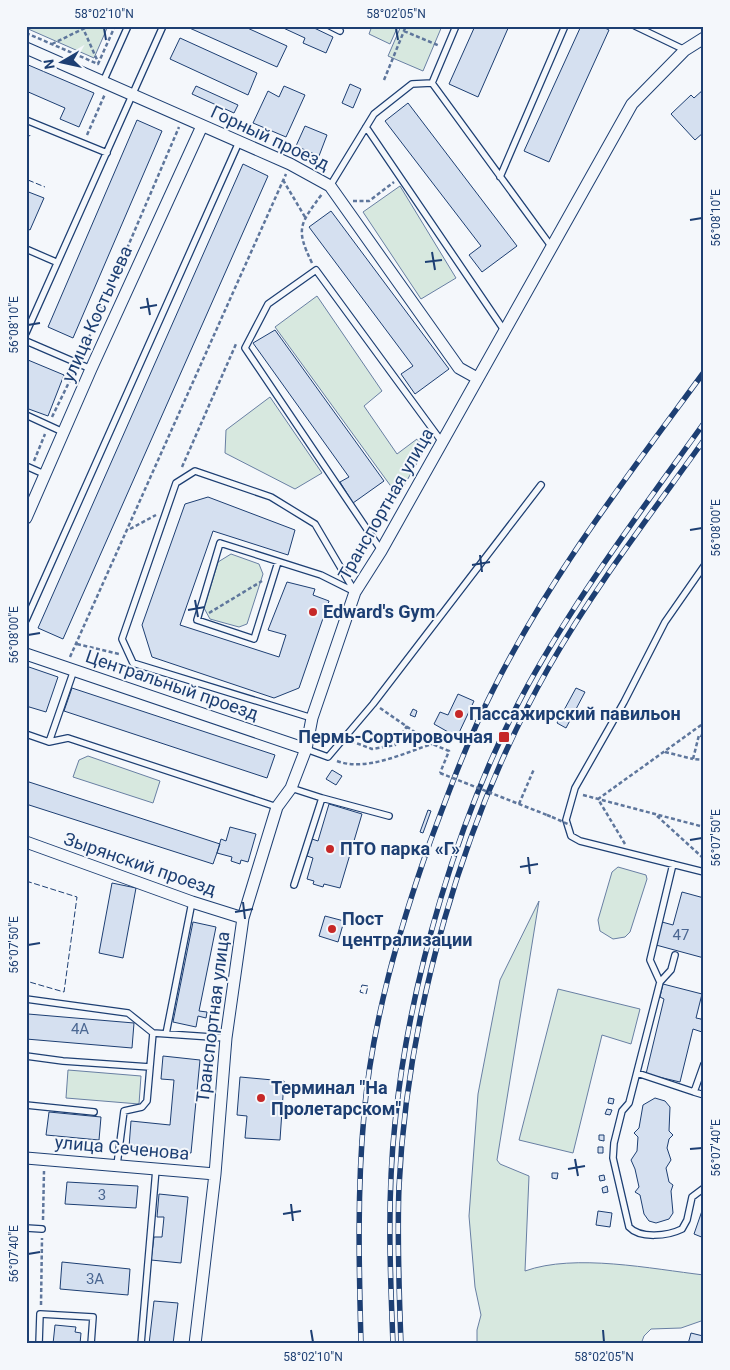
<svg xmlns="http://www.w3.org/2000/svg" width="730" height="1370" font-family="Roboto,sans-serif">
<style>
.green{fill:#d7e8df;stroke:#687fa3}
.building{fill:#d5e0f0;stroke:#1d3f73}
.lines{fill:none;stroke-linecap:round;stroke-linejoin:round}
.lane-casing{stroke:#1d3f73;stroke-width:8}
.street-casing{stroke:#1d3f73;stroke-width:13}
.path{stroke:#5e769c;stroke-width:2.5;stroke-dasharray:4 2.5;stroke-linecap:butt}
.lane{stroke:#f4f7fb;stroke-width:5.5}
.street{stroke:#f4f7fb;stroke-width:11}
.rail-casing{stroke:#1d3f73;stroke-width:5.5}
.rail{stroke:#f4f7fb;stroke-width:4;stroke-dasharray:11;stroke-linecap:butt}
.path-bridge{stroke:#5e769c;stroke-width:2.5;stroke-dasharray:4 2.5;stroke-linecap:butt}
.fence{stroke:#1d3f73;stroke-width:1;stroke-dasharray:6 2.5;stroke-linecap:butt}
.ticks{fill:none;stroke:#1d3f73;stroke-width:2}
.poi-dot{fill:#c62828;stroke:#f4f7fb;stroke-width:2}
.labels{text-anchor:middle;stroke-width:4;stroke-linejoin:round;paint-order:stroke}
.number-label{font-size:15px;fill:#4b6792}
.street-label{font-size:18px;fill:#1d3f73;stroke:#f4f7fb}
.poi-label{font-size:18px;font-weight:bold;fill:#1d3f73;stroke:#f4f7fb;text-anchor:start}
.neatline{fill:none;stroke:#1d3f73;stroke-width:2}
.ticks-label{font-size:12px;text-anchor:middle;fill:#1d3f73}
</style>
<rect width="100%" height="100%" fill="#f4f7fb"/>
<path class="green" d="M26,26H108L94,58L26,28Z
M372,26H398L390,44L369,34Z
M401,26H442L423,71L388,56Z
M400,186L456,278L421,299L363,212Z
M317,296L382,391L364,406L397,454L417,439L425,449L398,496L275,327Z
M270,397L322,473L295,489L225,453L226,430Z
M231,554L259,564L263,574L247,624L239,627L210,619L204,608L218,562Z
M88,756L160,781L153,803L73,777L79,760Z
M618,867L646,875L647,879L630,932L625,937L613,939L600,931L598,920L612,872Z
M539,901L497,1160L500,1164L529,1176L525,1271C575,1253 652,1269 704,1275V1320L681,1328L651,1329L644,1336L641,1344H477V1330L481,1315L475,1287L469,1216L478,1094L500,980Z
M558,989L640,1009L631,1044L602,1035L573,1153L519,1140Z
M68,1070L141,1076L139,1104L66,1098Z"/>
<path class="building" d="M185,26H243L287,46L277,67Z
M279,26H310L333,37L326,53L303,43L305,38Z
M475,26H509L478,97L449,84Z
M581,26H601L609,30L549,162L524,151Z
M180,38L257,73L248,95L170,59Z
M26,64L94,93L79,127L60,119L65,108L26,91Z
M350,84L361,89L353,108L342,103Z
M196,86L238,105L234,113L192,94Z
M284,86L305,95L286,137L253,123L268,91L279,97Z
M704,89V132L695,140L671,114L691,95L694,98Z
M408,103L517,246L482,272L469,255L481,246L385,121Z
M137,120L162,131L73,338L48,327Z
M305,126L327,135L319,156L296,146Z
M243,164L268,176L63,639L38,628Z
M26,191L44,198L30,230L26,228Z
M331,211L449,369L415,394L401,374L413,366L309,227Z
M275,330L384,481L353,503L340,482L349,477L253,343Z
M28,360L64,375L48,416L26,408Z
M208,497L295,530L288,555L213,531L180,625L279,657L286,635L268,630L287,582L315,589L313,595L329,601L299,688L274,698L152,657L142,625L185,504Z
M26,666L58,677L46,712L26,706Z
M72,688L275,755L267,778L64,711Z
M576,688L585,692L566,728L557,723Z
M458,694L474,701L457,737L434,724L440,712L448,715Z
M413,709L417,711L415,717L410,715Z
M332,770L342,776L336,785L326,779Z
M26,781L220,844L213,864L26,804Z
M329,804L362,814L340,888L324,884L323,887L313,884L314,881L307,879L313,858L307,856L312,839L318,841Z
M428,810L431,811L423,833L420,832Z
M230,827L256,834L248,862L241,860L240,864L231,861L232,857L217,853L221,839L226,841Z
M112,883L136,888L123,958L99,953Z
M682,892L704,898V958L656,945L662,922L673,925Z
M325,916L344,921L338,942L319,936Z
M193,922L216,927L199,1011L207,1012L206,1018L198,1016L196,1027L173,1022Z
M663,984L702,994L696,1018L701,1019L704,1026L702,1032L693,1029L680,1082L646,1074L664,999L660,997Z
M28,1014L134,1023L132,1048L26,1039Z
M163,1056L200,1060L191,1153L129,1147L131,1121L170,1125L174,1080L161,1079Z
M240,1077L284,1081L280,1140L245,1138L247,1116L237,1115Z
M609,1098L614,1099L613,1104L608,1103Z
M655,1098L665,1101L670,1107L669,1131L673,1135L669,1139L667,1148L671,1160L666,1168L669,1182L673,1185L671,1191L673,1213L669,1219L656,1223L649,1221L644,1214L640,1195L635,1192L639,1187L635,1169L631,1160L637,1151L638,1137L634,1133L639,1128L643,1105Z
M607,1109L612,1110L610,1115L605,1114Z
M49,1112L101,1117L99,1140L46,1135Z
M599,1135H604V1141L599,1140Z
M598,1147H603V1153H598Z
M552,1173H558L557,1179L552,1178Z
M604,1175L605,1180L600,1181L599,1176Z
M67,1182L138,1186L136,1208L65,1204Z
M607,1186L608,1192L603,1193L602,1188Z
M159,1194L188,1197L181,1263L151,1260L154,1237H162L164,1217H157Z
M704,1205V1238L694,1234Z
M598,1211L612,1213L610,1227L596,1225Z
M62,1262L130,1269L128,1295L60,1289Z
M154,1301L178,1303L173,1344H149Z
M55,1325L76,1327L75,1332L81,1333L80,1344H53Z
M691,1333L703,1336L701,1344H688Z"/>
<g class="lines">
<g class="lane-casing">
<path id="lane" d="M330,26L340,31
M635,26L685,50
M103,82L128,26
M432,83L456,26
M26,120L107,153
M366,127L504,330
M500,177L565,26
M330,186L374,114L412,84L432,83L551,246
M26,249L56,262
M26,333L163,26
M26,341L91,369
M26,415L63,432
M26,466L44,474
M381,550L245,348L268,304L316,270L442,442
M278,562L254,639L197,620L220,543L321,575L355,592
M704,566L665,622L624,702L575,788L566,820L571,836L580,841L704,872
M26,620L239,142
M312,718L133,663L122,639L176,483L195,471L271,497L315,524L355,592
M26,734L49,742L74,670
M49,742L68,738L277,807
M306,749L328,757L373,704L541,485
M291,788L322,798L294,885
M322,798L389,816
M673,864L650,960L660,982L629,1103L622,1111L614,1143L613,1158L629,1227C640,1239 668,1236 682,1229L687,1220L692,1197L704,1188
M660,982L671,970L675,955
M26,999L128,1013L153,1033
M166,1034L192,902
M26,1056L63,1061L150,1067
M704,1064L694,1092L704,1095
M637,1073L694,1092
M26,1105L94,1112
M117,1165L124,1111L142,1107L147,1101L153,1033L226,1038
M26,1228L42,1229
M39,1344L40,1314L93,1317L91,1344
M141,1344L156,1169"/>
</g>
<g class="street-casing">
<path id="street" d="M26,48L290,164L330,186L459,368L477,378
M26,518L91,369L202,126
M26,654L306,749
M26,842L192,902L243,918
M26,1158L215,1174
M195,1344L215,1174L226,1038L243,918L277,807L291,788L306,749L312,718L355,592L381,551L632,104L685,50L704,38"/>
</g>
<path class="path" d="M82,26L98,62
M404,31L440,46
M26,33L98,64L115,26
M52,44L89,26
M384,80L406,26
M87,135L105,94
M283,180L305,217
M353,201H369L394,182
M312,263C295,228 300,224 322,194
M81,356L179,127
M52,417L75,370
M34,461L45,434
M182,467L236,344
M130,529L156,515
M209,613L262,581
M77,644L119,654
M70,657L286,174
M380,708L432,744L449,751L440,773
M704,737L699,735L693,759L704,760
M351,741L372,749L395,745L407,726
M665,752L693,759
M337,761C366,772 404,753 432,744
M583,795L704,827
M519,804L534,769
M547,815L552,817
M657,816L702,857L704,850
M625,844L598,799L704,723
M43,1220L44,1171
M41,1305L42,1238"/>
<use href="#lane" class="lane"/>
<use href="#street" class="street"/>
<g class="rail-casing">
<path id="rail" d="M361,1344C359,1268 357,1191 364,1115C372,1022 399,930 430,842C449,791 468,739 493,690C550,576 629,474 704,372
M393,1344C390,1270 387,1197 395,1123C409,981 459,811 528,685C579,593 643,508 704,423
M401,1344C399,1291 397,1239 399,1187C407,1013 463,818 549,667C594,588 651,514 704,440"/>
</g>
<use href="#rail" class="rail"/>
<path class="path-bridge" d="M440,773L547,815
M552,817L570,825"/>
<path class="fence" d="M26,144L30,135
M28,180L45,187
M26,881L77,897L64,992L26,981
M362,985L368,986L366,994L360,992Z"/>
</g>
<path class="ticks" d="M104,28L106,40M396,28L398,40M690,220L702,218M432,252L435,270M425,262L442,260M147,298L150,315M140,308L157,305M28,325L40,323M690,530L702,528M480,555L482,572M472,565L490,562M195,600L198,617M188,610L205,607M28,635L40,633M690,840L702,838M528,857L530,874M520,867L538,864M243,902L245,919M235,912L253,909M28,945L40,943M690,1149L702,1148M575,1159L578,1176M568,1169L585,1166M291,1204L293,1221M283,1214L301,1211M28,1254L40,1252M311,1330L313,1342M603,1330L604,1342"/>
<g class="poi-dot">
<circle cx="313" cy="612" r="5"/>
<circle cx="459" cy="714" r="5"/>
<rect x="498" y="731" width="12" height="12" rx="2.5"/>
<circle cx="330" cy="849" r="5"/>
<circle cx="332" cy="929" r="5"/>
<circle cx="261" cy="1098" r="5"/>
</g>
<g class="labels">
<g class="number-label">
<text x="681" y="940">47</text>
<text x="80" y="1034">4А</text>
<text x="102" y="1200">3</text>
<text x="95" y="1284">3А</text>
</g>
<g class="street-label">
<text transform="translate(270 138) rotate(25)" y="6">Горный проезд</text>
<text transform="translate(97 314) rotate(-66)" y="6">улица Костычева</text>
<text transform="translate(386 504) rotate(-60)" y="6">Транспортная улица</text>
<text transform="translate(172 685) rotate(19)" y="6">Центральный проезд</text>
<text transform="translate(140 864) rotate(19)" y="6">Зырянский проезд</text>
<text transform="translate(213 1017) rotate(-83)" y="6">Транспортная улица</text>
<text transform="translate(122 1148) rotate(5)" y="6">улица Сеченова</text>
</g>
<g class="poi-label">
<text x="323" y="618">Edward's Gym</text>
<text x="469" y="720">Пассажирский павильон</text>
<text x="493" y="743" text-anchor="end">Пермь-Сортировочная</text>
<text x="340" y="855">ПТО парка «Г»</text>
<text x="342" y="925">Пост<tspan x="342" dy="21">централизации</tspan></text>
<text x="271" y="1094">Терминал "На<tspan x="271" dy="21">Пролетарском"</tspan></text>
</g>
</g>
<rect width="730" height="1370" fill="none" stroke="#f4f7fb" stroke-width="55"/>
<g transform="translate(62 62) rotate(261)" stroke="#f4f7fb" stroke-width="4" paint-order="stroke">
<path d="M0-4L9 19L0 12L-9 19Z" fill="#1d3f73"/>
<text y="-8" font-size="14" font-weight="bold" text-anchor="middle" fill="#1d3f73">N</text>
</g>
<rect x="28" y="28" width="674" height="1314" class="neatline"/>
<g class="ticks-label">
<text x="104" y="18">58°02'10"N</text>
<text x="396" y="18">58°02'05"N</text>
<text transform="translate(716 218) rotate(-90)" y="4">56°08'10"E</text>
<text transform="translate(14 325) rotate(-90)" y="4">56°08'10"E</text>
<text transform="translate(716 528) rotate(-90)" y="4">56°08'00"E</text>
<text transform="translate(14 635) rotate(-90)" y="4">56°08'00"E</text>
<text transform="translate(716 838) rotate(-90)" y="4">56°07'50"E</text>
<text transform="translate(14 945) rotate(-90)" y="4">56°07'50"E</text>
<text transform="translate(716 1148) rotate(-90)" y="4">56°07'40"E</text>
<text transform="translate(14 1254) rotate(-90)" y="4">56°07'40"E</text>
<text x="313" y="1361">58°02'10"N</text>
<text x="604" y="1361">58°02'05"N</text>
</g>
</svg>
